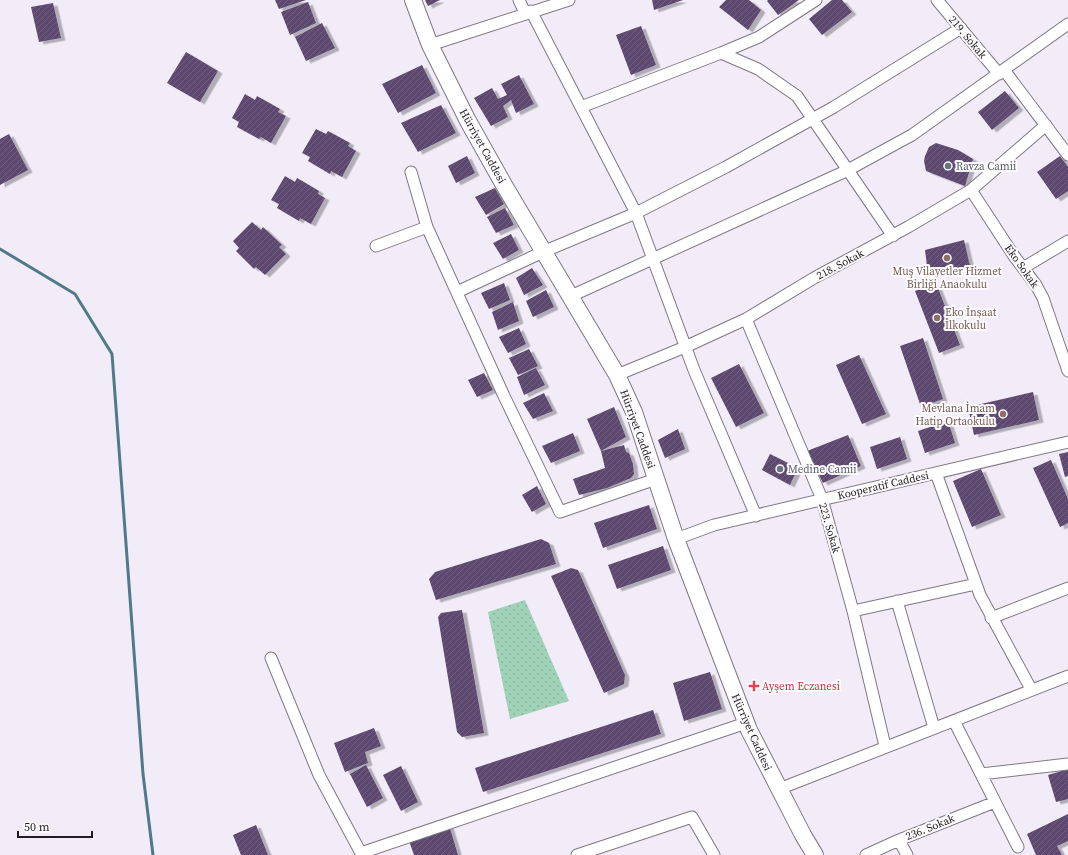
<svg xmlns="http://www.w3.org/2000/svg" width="1068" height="855" font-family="'Source Serif 4',serif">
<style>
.grass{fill:url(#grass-dots)}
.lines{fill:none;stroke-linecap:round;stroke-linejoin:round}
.stream{stroke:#517a89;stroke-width:3}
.building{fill:url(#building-hatch);filter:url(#shadow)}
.street-casing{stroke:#7e7883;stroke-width:13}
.secondary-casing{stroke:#7e7883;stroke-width:18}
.street{stroke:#fff;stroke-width:11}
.secondary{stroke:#fff;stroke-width:16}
.worship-dot{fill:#6b7280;stroke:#fdfbfe;stroke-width:1.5}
.education-dot{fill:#8d6e63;stroke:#fdfbfe;stroke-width:1.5}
.health-dot{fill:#e0444e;stroke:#fdfbfe;stroke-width:1.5}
.labels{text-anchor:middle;stroke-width:4;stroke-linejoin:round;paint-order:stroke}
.street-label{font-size:11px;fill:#1f1d21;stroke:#fdfbfe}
.worship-label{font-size:11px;fill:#5b616d;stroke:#fdfbfe;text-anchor:start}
.education-label{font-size:11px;fill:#785e54;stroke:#fdfbfe}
.health-label{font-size:11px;fill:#be3a42;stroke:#fdfbfe;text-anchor:start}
</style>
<defs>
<pattern id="grass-dots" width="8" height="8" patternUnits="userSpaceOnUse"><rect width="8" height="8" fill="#a0d2b7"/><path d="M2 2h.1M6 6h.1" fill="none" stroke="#89b49d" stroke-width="1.8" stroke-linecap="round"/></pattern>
<pattern id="building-hatch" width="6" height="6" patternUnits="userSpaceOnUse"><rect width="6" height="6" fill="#5d486f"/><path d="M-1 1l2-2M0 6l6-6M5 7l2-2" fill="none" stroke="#705f7e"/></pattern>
<filter id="shadow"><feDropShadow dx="4.5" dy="2.5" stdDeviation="0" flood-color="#0004"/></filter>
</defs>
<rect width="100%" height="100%" fill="#f2ecf8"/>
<path class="grass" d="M525,600L569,701L510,719L488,612Z"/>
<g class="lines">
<path class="stream" d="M0,249L75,294L112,354L143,774L153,855"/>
</g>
<path class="building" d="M275,0H306L279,9Z
M425,0H440L428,6Z
M652,0H683L654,10Z
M726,0H749L761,10L748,30L719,7Z
M799,0L778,15L767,1L768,0Z
M832,0H842L852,12L822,35L809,19Z
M308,2L316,23L290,35L281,12Z
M53,3L61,38L39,42L31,7Z
M322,23L335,48L306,61L295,37Z
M641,26L656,65L631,75L616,35Z
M186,52L218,71L200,102L167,83Z
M422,65L436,93L398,113L382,84Z
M519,75L534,104L516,113L511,100L503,106L508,117L491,126L474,98L492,88L498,99L507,95L501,84Z
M1005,91L1019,108L992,130L978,112Z
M245,94L255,100L257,96L280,109L278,112L286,116L271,143L261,137L259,139L237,127L239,122L232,118Z
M441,105L456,133L418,152L401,123Z
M316,129L326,134L328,131L350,143L348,146L356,151L342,177L331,171L330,174L308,161L310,157L302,153Z
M9,134L28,170L0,185V139Z
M936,143L958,150L973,159L965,186L926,171L924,161L925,156L929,147Z
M467,156L475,173L456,183L448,166Z
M1060,156L1068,167V191L1056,199L1037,172Z
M285,176L295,182L297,178L319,191L318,194L325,198L311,224L300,218L299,221L277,208L279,204L271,200Z
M495,188L504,204L486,215L475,197Z
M505,208L514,225L496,233L487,217Z
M252,222L261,230L263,227L282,245L279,247L286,254L265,275L256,267L254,269L236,251L239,248L233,241Z
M511,234L519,250L503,259L493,243Z
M964,240L970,266L928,274L925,250Z
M532,268L543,285L524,295L516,278Z
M504,283L510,300L489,309L481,293Z
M936,283L960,345L939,353L915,291Z
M546,290L554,307L533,317L526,301Z
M513,302L519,321L498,330L492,312Z
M519,328L526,344L508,353L499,337Z
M923,338L943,399L921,407L900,346Z
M529,349L538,366L518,375L509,358Z
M859,355L886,414L862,424L836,365Z
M739,364L764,413L736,427L711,378Z
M536,368L545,385L524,395L517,377Z
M484,373L493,390L477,397L468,380Z
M1033,392L1039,420L974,435L968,407Z
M544,393L553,411L533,419L523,403Z
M614,407L626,437L601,451L587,419Z
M948,421L955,443L925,453L918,431Z
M678,429L685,449L665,458L658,440Z
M573,433L580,451L551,463L542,446Z
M848,435L861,466L823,483L807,451Z
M900,437L907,459L877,469L870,447Z
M624,445L626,452L629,453L633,464L634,474L631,478L607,488L579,495L573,479L605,468L601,451Z
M1068,452V476L1065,477L1059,454Z
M770,454L798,468L790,485L762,470Z
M1051,460L1068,499V523L1060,527L1033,468Z
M981,469L1001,515L972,527L953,481Z
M537,486L546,504L532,512L522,495Z
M649,505L657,529L603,548L594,523Z
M541,539L549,543L556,564L436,600L429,579L435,572Z
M663,546L671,570L617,589L608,565Z
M571,568L578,570L625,675L624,684L604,693L551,576Z
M462,610L484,733L462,737L457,732L438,617L441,613Z
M710,672L722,709L684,721L673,683Z
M653,710L661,734L483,792L475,768Z
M374,728L381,746L365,752L368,763L345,772L334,743Z
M366,765L383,798L367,807L350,774Z
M401,766L418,802L401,811L383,775Z
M1068,769V799L1056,802L1048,775Z
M1068,814V841L1057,846L1062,855H1036L1027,834Z
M256,825L268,855H241L233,835Z
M449,825L458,855H414L408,838Z"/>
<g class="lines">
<g class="street-casing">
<path id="street" d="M519,0L525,13
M937,0L999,74
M531,11L636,213L694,370L756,516
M430,45L569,0
M721,53L758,69L797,96L893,236
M1004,70L1068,155
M581,107L721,53L759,37L816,0
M411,172L427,227L504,396L560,512L656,479
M971,190L1014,256L1036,285L1043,298L1068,371
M376,246L427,227
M1023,268L1068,241
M457,292L545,251L636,213L726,167L834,107L961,28
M571,296L846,171L912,135L1068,24
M746,319L822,499L853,611L885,746
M617,375L685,347L746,319L814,278L908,227L971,190L1046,125
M936,473L980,595L1031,689
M676,539L714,525L1068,442
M897,601L934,728
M853,611L976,584
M991,618L1068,588
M271,658L319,775L362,855
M954,721L1018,847
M981,774L1068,764
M779,789L1068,676
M899,840L907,855
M361,853L746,723
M577,855L692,817L714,855
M866,855L899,840L995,802"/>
</g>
<g class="secondary-casing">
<path id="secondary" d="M413,0L430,45L468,121L504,185L617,375L634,412L676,539L749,730L803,835L815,855"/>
</g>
<use href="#street" class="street"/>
<use href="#secondary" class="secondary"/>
</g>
<g class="worship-dot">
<circle cx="948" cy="166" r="4"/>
<circle cx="780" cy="469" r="4"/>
</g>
<g class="education-dot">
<circle cx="947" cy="258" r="4"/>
<circle cx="937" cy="318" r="4"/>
<circle cx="1003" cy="414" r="4"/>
</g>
<path class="health-dot" d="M752 680h4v4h4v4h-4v4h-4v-4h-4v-4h4z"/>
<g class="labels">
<g class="street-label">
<text transform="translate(968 37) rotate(50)" y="4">219. Sokak</text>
<text transform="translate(483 146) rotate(61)" y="4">Hürriyet Caddesi</text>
<text transform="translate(840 264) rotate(-28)" y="4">218. Sokak</text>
<text transform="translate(1022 266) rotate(55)" y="4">Eko Sokak</text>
<text transform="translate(638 429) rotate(70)" y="4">Hürriyet Caddesi</text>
<text transform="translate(883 485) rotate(-13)" y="4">Kooperatif Caddesi</text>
<text transform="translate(830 528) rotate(74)" y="4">223. Sokak</text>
<text transform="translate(752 732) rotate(66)" y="4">Hürriyet Caddesi</text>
<text transform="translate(930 827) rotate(-22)" y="4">236. Sokak</text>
</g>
<g class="worship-label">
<text x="956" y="170">Ravza Camii</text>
<text x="788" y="473">Medine Camii</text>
</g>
<g class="education-label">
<text x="947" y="275">Muş Vilayetler Hizmet<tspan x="947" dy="13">Birliği Anaokulu</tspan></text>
<text x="945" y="316" text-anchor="start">Eko İnşaat<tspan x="945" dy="13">İlkokulu</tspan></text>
<text x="995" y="412" text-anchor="end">Mevlana İmam<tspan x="995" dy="13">Hatip Ortaokulu</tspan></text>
</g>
<g class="health-label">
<text x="762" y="690">Ayşem Eczanesi</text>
</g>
</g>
<path d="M18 831v6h74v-6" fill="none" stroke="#1f1d21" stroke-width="2"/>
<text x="24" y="831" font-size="12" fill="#1f1d21" stroke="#fdfbfe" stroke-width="3" paint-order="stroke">50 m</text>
</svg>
